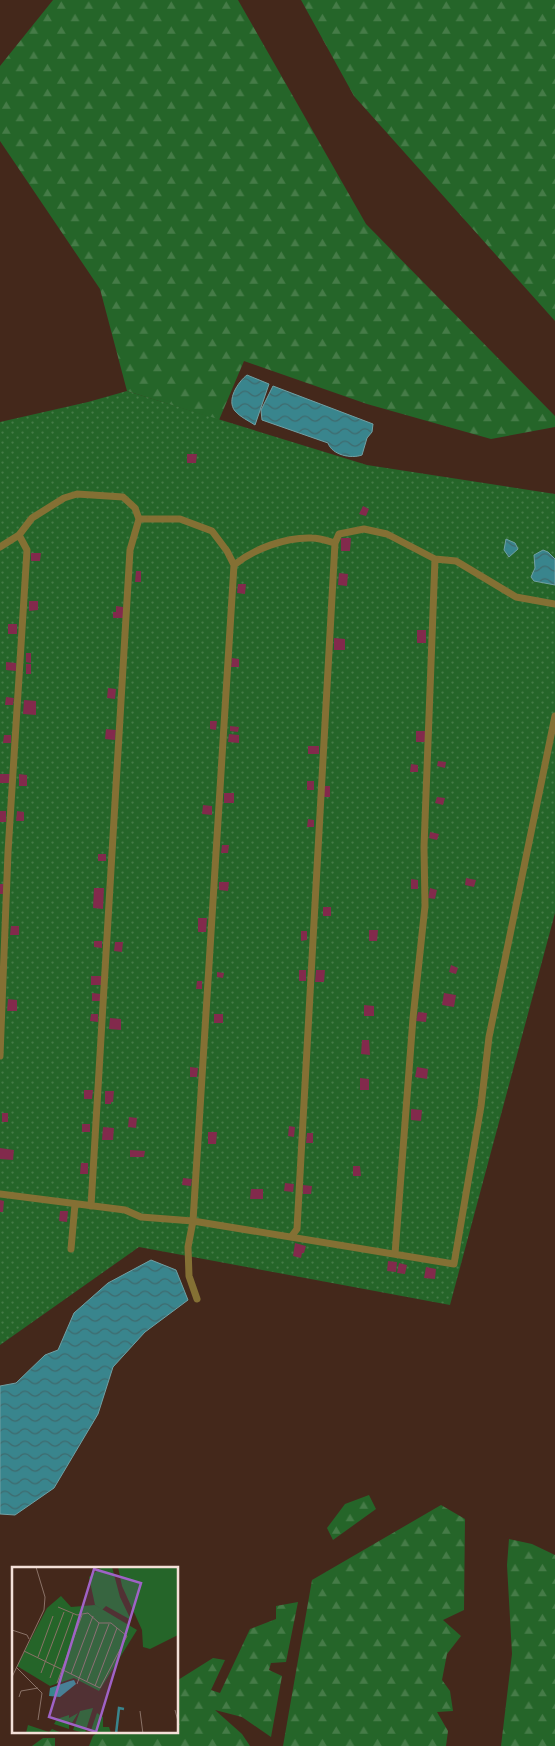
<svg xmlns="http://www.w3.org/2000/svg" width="555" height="1746" font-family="'Fira Sans',sans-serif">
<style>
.forest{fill:url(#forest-firs)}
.garden{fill:url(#garden-dots)}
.water{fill:url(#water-waves);stroke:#71a0a4}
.building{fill:#822a4c}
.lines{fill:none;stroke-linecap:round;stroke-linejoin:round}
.service{stroke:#847034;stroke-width:7}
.inset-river{fill:none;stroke:#39858d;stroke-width:2.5}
.inset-road{fill:none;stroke:#8a7267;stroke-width:1}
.view{fill:#9f62c6;fill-opacity:0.15;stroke:#9f62c6;stroke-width:2.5}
.inset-edge{fill:none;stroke:#f4e0d8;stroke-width:2.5}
</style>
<defs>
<pattern id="forest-firs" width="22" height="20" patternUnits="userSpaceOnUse" patternTransform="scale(1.25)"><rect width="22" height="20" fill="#256529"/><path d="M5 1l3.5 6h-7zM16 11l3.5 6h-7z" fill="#457b47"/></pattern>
<pattern id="garden-dots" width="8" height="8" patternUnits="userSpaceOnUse" patternTransform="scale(1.25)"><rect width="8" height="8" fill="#256529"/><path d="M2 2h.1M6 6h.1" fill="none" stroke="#457b47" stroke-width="1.8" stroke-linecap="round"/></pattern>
<pattern id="water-waves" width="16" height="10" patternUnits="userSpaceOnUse" patternTransform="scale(1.25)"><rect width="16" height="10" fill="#39858d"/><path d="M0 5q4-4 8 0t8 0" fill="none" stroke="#3f6b6f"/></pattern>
</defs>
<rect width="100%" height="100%" fill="#44281b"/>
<path class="forest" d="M53,0H238L366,224L555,416V427L491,439L367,404L244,361L219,420L127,391L100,289L0,141V66Z
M301,0H555V321L354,96Z
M369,1495L376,1509L333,1540L327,1528L345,1504Z
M441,1505L465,1519L464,1610L443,1620L461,1636L447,1654L442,1680L450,1691L453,1711L437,1712L448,1731L446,1746H283L312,1580Z
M509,1539L532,1544L555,1555V1746H501L512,1654L507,1565Z
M298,1602L286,1662L271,1663L269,1670L282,1676L271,1737L242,1717L215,1710L242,1734L250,1746H89L93,1736L98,1732H178V1680L213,1658L225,1660L211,1690L220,1693L250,1629L276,1619V1606Z
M43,1738H55V1746H32Z"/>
<path class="garden" d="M127,391L367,465L555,494V913L450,1305L139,1247L0,1345V422L88,402Z"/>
<path class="water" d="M247,375L269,384L255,425C249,421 240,417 235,411C226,400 238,382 247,375Z
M273,386L373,424L372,432L367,438L362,455C351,459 332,455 328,443L262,420L261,410Z
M506,539L515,543L518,549L509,557L504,550Z
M543,550L548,552L555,559V585L534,581L531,577L535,568L534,555Z
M151,1260L176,1270L188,1300L145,1332L113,1367L98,1414L54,1488L15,1515L0,1514V1386L16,1383L45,1355L58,1350L74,1313L108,1283Z"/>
<path class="building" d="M187,454H197L196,463H187Z
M363,506L369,509L366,516L359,514Z
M341,538H351L350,551H341Z
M31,553H41L40,561H31Z
M136,571H141V582H135Z
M339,573L348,574L347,586L338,585Z
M238,584H246L245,594L237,593Z
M29,601H38V610L29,611Z
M116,606L123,607V618H113V612H116Z
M8,624H17V634H8Z
M417,630H426V643H417Z
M334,638L345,639V650H334Z
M26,653H31V663L26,662Z
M232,658L239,659V667H231Z
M6,662L16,663V671L6,670Z
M26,664H31V674H26Z
M108,688L116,689L115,699L107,698Z
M6,697L14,698L13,705H5Z
M24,700L36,701V715L23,714Z
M210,721H217L216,730L210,729Z
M230,726L239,727L238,732L230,731Z
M106,729L116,730L115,740L105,739Z
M416,731H425V742H416Z
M229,734L239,735V743L228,742Z
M4,735H11V743H3Z
M308,746H319V754H308Z
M438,761L446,762L445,768L437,766Z
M411,764L418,765V772H410Z
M0,774H10V783H0Z
M19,774L27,775V786H19Z
M307,781H314V790H307Z
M324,786H330V797H324Z
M224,793H234V803H224Z
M437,797L445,798L443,805L435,803Z
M203,805L212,806V815L202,814Z
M0,811H6V822H0Z
M17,811L24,812V821H16Z
M308,819L314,820V827H307Z
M430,832L439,834L437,840L429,838Z
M222,845H229L228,853H221Z
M98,854H106V861H98Z
M466,878L476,880L474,887L465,885Z
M411,879L418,880V889H411Z
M219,882H229L228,891L219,890Z
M0,884H4L3,894H0Z
M94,888H104L103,909L93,908Z
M430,888L437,890L435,899L428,898Z
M323,907H331V916H323Z
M198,918H207L206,932H198Z
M11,926H19V935H10Z
M369,930H378L377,941H369Z
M301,931H307V940L301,941Z
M94,941H102V948L94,947Z
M115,942H123L122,952L114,951Z
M451,965L458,968L456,974L449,972Z
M299,970H306V981H299Z
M316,970H325L324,982H315Z
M217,972L224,973L223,978L217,977Z
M91,976H101V985H91Z
M197,981H202V989H196Z
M92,993L101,994V1001H92Z
M444,993L456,995L454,1007L442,1005Z
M8,999L17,1000V1011H7Z
M364,1005L374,1006V1016H364Z
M418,1012L427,1013L426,1022L416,1021Z
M91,1014H98V1022L90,1021Z
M214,1014H223V1023H214Z
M110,1018L121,1019V1030L109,1029Z
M362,1040H369L370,1055L361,1054Z
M190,1067L198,1068L197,1077H190Z
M417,1067L428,1069L427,1079L415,1077Z
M360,1078L369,1079V1090H360Z
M84,1090H93L92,1099H84Z
M105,1091H114L113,1102H111V1104H105Z
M411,1109L422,1110L421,1121L411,1120Z
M2,1113H8V1122H2Z
M129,1117L137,1118L136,1128L128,1127Z
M82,1124H90V1132H82Z
M289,1126L295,1127L294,1137L288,1136Z
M103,1127L114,1128L113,1140H102Z
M208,1132H217L216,1144H208Z
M307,1133H313V1143H306Z
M0,1148L14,1150L13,1160L0,1159Z
M130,1150L145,1151L144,1157H130Z
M81,1163H88V1174H80Z
M353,1166H360L361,1176H353Z
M183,1178L192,1179L191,1186L182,1185Z
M285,1183L294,1184L293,1192L284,1191Z
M303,1185L312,1186L311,1194H303Z
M251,1189H263V1199H250Z
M0,1200L4,1201L3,1212H0Z
M60,1211H68L67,1222L59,1221Z
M295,1243L306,1246L304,1253H302L301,1258L293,1256Z
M388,1261L397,1262L396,1272L387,1271Z
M399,1263L407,1265L405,1274L397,1273Z
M426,1267L436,1269L435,1279L424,1278Z"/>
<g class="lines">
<path class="service" d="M0,547L19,535L32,518L64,498L77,494L123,497L135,508L139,519H180L212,531L227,551L234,565C254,549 285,537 312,538C319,538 328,541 335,543L339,534L364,529L387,534L435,559L424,847L425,906L413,1018L395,1254
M435,559L456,561L516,597L555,604
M0,1056L8,852L27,550L19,535
M0,1194L125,1210L141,1217L193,1221L454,1264L481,1106L489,1037L555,716
M91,1206L130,550L139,519
M291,1237L297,1229L335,543
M71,1249L75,1204
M197,1299L189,1276L188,1247L193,1221L234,565"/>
</g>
<g transform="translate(12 1567)">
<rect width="166" height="166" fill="#44281b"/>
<path d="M90,0H100L108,30L119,53L94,39L90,43L83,38L77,10ZM106,0H166V68L138,82L131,80L130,63L110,19ZM81,141L73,166L61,163L68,144ZM66,146L60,156L57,154V162L42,157L45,152L57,148V151ZM85,146L91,150V160H97L99,166H78ZM16,158L37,165L40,162L50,166H14Z" fill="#256529"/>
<path d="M49,29L59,40L83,38L125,63L87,124L62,111L38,119L5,99L35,41Z" fill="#256529"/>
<path d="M58,114L62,113L64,117L48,130L37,129L38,121Z" fill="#39858d"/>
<path class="inset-river" d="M104,167L107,141L112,142"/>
<path class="inset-road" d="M46,40L65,48L76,46L87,56H99L105,61L83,119M0,63L15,68L17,72M12,84L88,121L115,69L105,61M26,90L41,49M4,100L30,126L26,153M29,106L52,45M59,107L81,49M0,110L32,43L33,30L24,0M38,111L61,47M75,114L97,57M45,116L70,48M65,117L87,56M7,130L9,124L26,121M163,143L167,158M128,144L131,167"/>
<path class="view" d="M82,2L129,16L84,165L37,150Z"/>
<rect width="166" height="166" class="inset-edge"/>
</g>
</svg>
